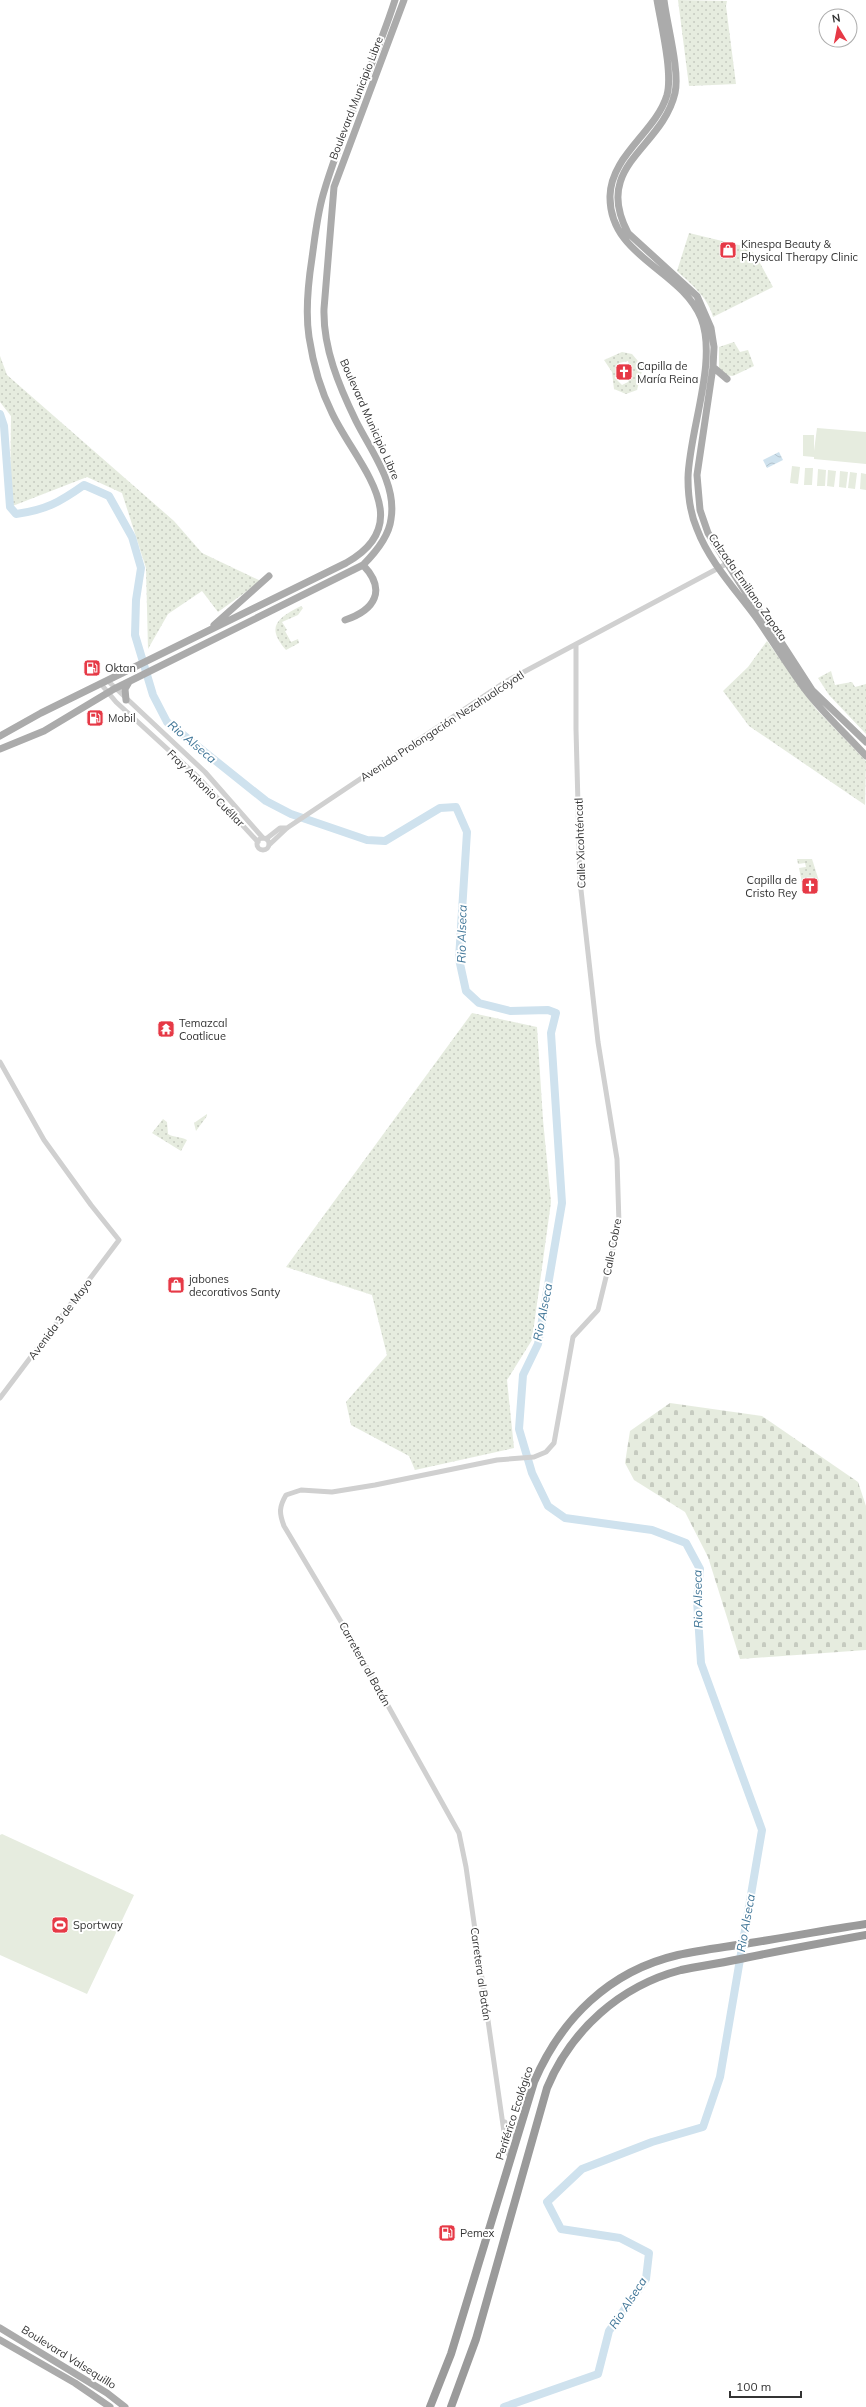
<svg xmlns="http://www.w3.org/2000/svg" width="866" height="2407" font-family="Mulish,sans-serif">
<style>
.green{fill:url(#green-dots);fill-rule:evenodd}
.cemetery{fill:url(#cemetery-stones)}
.pitch{fill:#e6ecdf}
.water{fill:url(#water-waves)}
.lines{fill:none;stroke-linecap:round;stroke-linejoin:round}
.river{stroke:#cfe2ee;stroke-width:8}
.minor{stroke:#d0d0d0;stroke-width:5}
.major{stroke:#ababab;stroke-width:7}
.highway{stroke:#9a9a9a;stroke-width:8}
.labels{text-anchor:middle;stroke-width:4;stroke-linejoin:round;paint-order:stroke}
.street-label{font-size:11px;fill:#333;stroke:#fff}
.poi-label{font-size:11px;fill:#333;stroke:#fff;text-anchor:start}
.water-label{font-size:12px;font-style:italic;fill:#3f7597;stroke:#fff}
</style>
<defs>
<pattern id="green-dots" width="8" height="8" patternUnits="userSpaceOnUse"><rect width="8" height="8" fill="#e6ecdf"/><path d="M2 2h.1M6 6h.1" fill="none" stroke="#c6cbc0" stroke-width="1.8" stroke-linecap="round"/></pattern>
<pattern id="cemetery-stones" width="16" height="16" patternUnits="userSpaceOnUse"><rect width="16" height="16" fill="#e6ecdf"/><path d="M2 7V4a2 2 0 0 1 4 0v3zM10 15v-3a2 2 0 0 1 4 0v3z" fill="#c6cbc0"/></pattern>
<pattern id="water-waves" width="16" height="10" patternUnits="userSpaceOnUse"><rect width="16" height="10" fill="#cfe2ee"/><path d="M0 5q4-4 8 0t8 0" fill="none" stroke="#b2c2cd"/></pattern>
</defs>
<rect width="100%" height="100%" fill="#fff"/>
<path class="green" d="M678,0L727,1L726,6L736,84L689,86Z
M689,233L747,247L755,254L773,287L713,317C708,297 691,284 677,271Z
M734,342L740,352L748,350L754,366L733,376L724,375L719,369V347Z
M622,352L632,354L643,367L637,390L626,394L614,389L612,372L604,360ZM628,361L630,369L633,371L628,382L622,385L615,378L619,363Z
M0,356L7,375L174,521L202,553L261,581L218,612L202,591L168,614L148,649L146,568L122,493L87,477L10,507L11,416L0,402Z
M301,606L303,608L298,615L282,622L287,630L285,631L291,642L298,639L299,643L286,650C265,626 278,618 301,606Z
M767,641L816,709L866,761L865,805L749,726L723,691L748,667Z
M831,671L835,685L852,682L855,687L866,684V734L829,695L818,678Z
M797,859H812L819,881L802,883L799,868L806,867L805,863L798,864Z
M472,1013L537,1027L543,1120L551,1202L532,1340L507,1380L514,1448L415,1470L409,1456L351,1425L346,1402L387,1355L372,1295L286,1267Z
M207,1114V1116L196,1131L194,1123Z
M163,1119L167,1122L168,1134C174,1138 180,1136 187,1140L181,1151L152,1133Z"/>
<path class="cemetery" d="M670,1403L762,1416L858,1482L866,1506V1650L740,1659L708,1557L685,1512L634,1480L625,1463L630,1431Z"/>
<path class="pitch" d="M817,428L866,432V464L814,459V457L803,456V435H814V451Z
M792,466L800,467L798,484L790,483Z
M805,468H813L812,485H804Z
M818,469L826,470L825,486H817Z
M828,470L836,471L834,487L827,486Z
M840,471L848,472L846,488L839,487Z
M850,472L857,473L855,489L848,488Z
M861,473L866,474V490L860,489Z
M2,1834L134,1895L87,1994L0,1955V1835Z"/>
<path class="water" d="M779,452L783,460L767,468L763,460Z"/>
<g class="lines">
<path class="river" d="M0,414L4,426L10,507L16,514C46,510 60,502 84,485L109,496L132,537L141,568L136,600L135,635L153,695L167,722L266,801L291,814L367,840L385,841L440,808L456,807L467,832L459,959L466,991L479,1003L510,1011L548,1010L556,1013L551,1033L562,1203L538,1344L523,1375L519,1429L532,1473L548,1506L565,1518L652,1530L686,1543L700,1569L697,1600L701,1663L762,1830L720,2077L703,2127L652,2142L582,2169L547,2202L561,2229L620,2238L649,2253L646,2279L609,2331L598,2374L504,2407"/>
<path class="minor" d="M108,681L205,772L263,838
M101,684L116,702L197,776L258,842
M257 844a6 6 0 1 1 12 0a6 6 0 1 1-12 0Z
M266,839L280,828H287
M269,845L287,828L505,682L728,563
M0,1062L44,1140L91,1205L119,1240L0,1398
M505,2122L509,2132L517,2138
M510,2158L506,2146L466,1867L459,1833L343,1625L284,1526C279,1513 279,1507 286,1495L301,1490L332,1492L375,1485L497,1460L534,1457L546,1452L554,1443L573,1337L598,1310L619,1224L617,1159L598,1042L580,881L576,729V644"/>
<path class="major" d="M657,0C661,24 673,73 667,95C656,132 611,155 610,196C609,257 681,269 701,318C718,361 689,431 688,478C688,495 690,513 697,529C709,561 735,589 755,616C773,641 788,667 807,692C824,714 847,735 866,756
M664,0C667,25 680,71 675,93C662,149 592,165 628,233L697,296L711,328L714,347L713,367L697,475L700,510L708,533L748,596L768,622L812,690L866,742
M713,367L727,379
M345,620C375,610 387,590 363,565
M214,625L269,576
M126,700L125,689L129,682
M0,736L41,713L346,563C420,522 356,464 332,413C320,389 313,363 309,337C305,311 308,284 312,258C315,237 317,216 323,195C342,128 374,66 395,0
M0,749L44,731L114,689L363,565C375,553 389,537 391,519C397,484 371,451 356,421C339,386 323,348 324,309L334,187L404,0
M0,2328L107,2393L125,2407
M0,2340L75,2383L110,2407"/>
<path class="highway" d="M430,2407L451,2354L534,2082C561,2019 609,1971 678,1955C701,1950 726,1947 750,1943C788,1937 827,1930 866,1924
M451,2407L476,2339L547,2088C571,2030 620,1986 681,1970C699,1966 717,1964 735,1960C778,1951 822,1943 866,1935"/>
</g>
<defs>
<g id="shop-square" transform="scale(0.9)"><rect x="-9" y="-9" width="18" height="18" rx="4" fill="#e63946" stroke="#fff"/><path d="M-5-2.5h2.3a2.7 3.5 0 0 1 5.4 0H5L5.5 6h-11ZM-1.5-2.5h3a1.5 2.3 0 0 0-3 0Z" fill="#fff"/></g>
<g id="church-square" transform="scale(0.9)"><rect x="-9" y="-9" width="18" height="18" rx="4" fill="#e63946" stroke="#fff"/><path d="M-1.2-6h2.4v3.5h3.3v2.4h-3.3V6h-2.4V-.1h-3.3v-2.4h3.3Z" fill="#fff"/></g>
<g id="fuel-square" transform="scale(0.9)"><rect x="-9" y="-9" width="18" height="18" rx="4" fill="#e63946" stroke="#fff"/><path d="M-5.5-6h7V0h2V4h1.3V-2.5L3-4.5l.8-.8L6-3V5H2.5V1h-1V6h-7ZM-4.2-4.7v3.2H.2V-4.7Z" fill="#fff"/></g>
<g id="temple-square" transform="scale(0.9)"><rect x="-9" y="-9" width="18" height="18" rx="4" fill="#e63946" stroke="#fff"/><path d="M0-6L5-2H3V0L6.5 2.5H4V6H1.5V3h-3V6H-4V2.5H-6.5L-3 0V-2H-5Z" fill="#fff"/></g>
<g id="stadium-square" transform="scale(0.9)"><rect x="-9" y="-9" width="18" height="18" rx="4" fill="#e63946" stroke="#fff"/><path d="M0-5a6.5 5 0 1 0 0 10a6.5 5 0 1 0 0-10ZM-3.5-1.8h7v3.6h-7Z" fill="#fff"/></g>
</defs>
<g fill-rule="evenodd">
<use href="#shop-square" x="728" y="250"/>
<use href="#church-square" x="624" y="372"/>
<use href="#fuel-square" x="92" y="668"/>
<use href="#fuel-square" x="95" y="718"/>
<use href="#church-square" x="810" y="886"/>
<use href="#temple-square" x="166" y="1029"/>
<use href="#shop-square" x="176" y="1285"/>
<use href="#stadium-square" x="60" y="1925"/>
<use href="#fuel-square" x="447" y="2233"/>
</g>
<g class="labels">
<g class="street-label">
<text transform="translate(356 98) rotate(-69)" y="4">Boulevard Municipio Libre</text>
<text transform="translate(370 419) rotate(66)" y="4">Boulevard Municipio Libre</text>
<text transform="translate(748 587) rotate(55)" y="4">Calzada Emiliano Zapata</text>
<text transform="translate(442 726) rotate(-33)" y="4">Avenida Prolongación Nezahualcóyotl</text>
<text transform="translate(206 788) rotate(45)" y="4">Fray Antonio Cuéllar</text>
<text transform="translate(580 843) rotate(-92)" y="4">Calle Xicohténcatl</text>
<text transform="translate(612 1247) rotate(-79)" y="4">Calle Cobre</text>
<text transform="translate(60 1319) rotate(-53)" y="4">Avenida 3 de Mayo</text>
<text transform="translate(365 1664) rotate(61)" y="4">Carretera al Batán</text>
<text transform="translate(481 1974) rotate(82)" y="4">Carretera al Batán</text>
<text transform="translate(514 2113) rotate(-72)" y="4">Periférico Ecológico</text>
<text transform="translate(69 2357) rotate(32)" y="4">Boulevard Valsequillo</text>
</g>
<g class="poi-label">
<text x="741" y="248">Kinespa Beauty &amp;<tspan x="741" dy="13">Physical Therapy Clinic</tspan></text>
<text x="637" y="370">Capilla de<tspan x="637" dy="13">María Reina</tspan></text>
<text x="105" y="672">Oktan</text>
<text x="108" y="722">Mobil</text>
<text x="797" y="884" text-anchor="end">Capilla de<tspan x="797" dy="13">Cristo Rey</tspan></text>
<text x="179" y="1027">Temazcal<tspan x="179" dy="13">Coatlicue</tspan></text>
<text x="189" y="1283">jabones<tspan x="189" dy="13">decorativos Santy</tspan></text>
<text x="73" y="1929">Sportway</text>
<text x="460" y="2237">Pemex</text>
</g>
<g class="water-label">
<text transform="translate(192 742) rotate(40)" y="4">Rio Alseca</text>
<text transform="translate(462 934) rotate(-89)" y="4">Rio Alseca</text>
<text transform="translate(543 1312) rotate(-79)" y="4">Rio Alseca</text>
<text transform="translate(698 1599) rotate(-91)" y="4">Rio Alseca</text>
<text transform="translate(746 1923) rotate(-80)" y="4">Rio Alseca</text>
<text transform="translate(628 2303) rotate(-57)" y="4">Rio Alseca</text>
</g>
</g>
<g transform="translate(838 28) rotate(350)"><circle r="19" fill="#ffffff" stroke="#adadad"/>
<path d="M0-3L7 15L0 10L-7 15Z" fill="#e63946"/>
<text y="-6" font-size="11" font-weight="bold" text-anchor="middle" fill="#333333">N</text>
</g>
<path d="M730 2391v6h71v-6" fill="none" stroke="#333333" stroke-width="2"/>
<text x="736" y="2391" font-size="12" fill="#333333" stroke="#ffffff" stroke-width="3" paint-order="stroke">100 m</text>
</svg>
